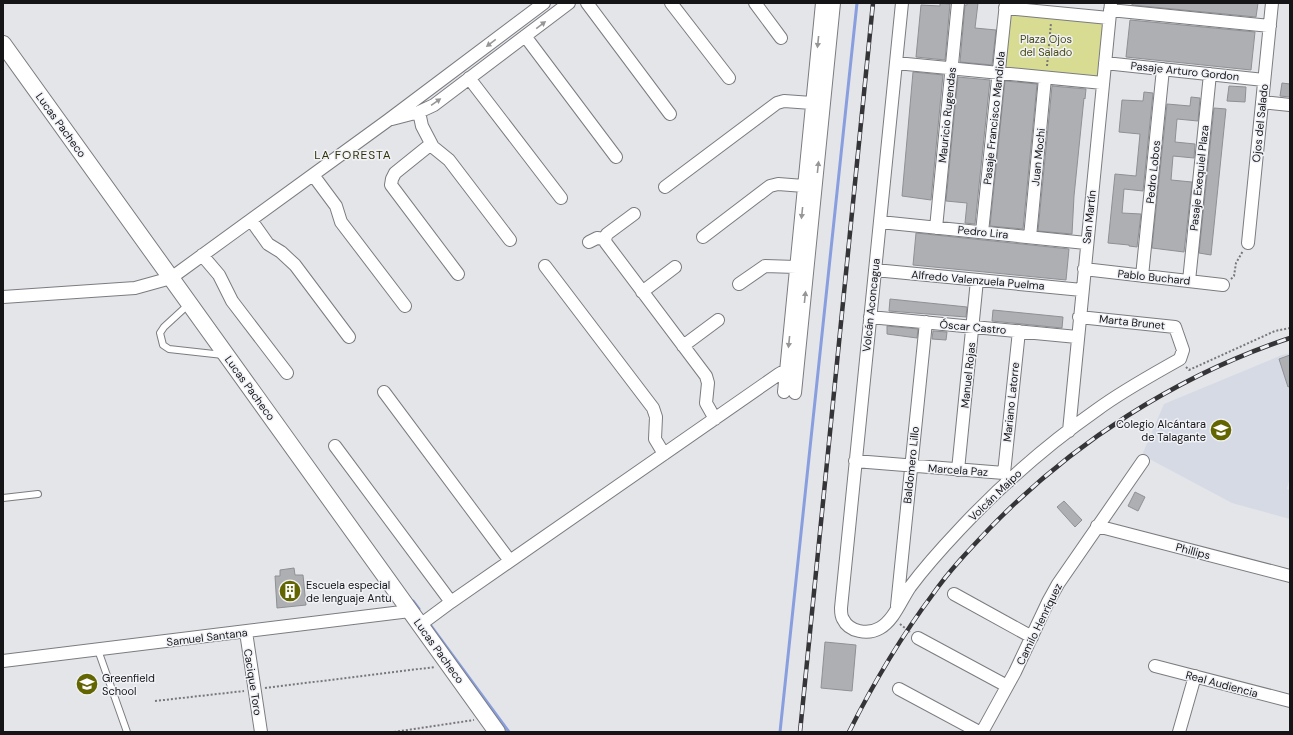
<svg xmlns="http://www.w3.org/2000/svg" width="1293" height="735" font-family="'DM Sans',sans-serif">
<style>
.built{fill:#d6dae5}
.green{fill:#d7dc92}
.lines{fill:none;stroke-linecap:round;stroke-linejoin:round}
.stream{stroke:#889ede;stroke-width:3}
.building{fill:#aeafb3;stroke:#8f9094}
.service-casing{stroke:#7b7c80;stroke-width:8}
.minor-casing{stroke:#7b7c80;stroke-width:14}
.secondary-casing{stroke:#7b7c80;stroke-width:18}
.path{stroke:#77777a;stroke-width:2;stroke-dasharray:2 2;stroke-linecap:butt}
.service{stroke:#fff;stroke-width:6}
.minor{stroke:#fff;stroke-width:12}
.secondary{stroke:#fff;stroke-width:16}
.rail-casing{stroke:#353538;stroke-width:4.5}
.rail{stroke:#f1f2f7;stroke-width:3;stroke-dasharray:9;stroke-linecap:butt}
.oneway{fill:#969697}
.labels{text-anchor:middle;stroke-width:3;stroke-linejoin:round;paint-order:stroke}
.park-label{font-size:11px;fill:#494b12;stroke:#f1f2f7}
.street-label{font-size:11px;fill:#151517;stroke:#f1f2f7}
.poi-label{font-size:11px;fill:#151517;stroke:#f1f2f7;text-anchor:start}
.neighbourhood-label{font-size:12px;letter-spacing:1px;fill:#323309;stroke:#f1f2f7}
</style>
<rect width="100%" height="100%" fill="#e4e5e9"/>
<path class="built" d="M1290,353V476L1287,489L1290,490V519L1232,503L1142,455L1164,404L1282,355Z"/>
<path class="green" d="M1009,13L1103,22L1097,79L1002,69Z"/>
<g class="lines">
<path class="stream" d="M413,601L419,609
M431,626L509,732
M780,732L857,3"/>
</g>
<path class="building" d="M940,3L950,4L945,60L916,57L921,5L940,6Z
M967,3H978L975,28L996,30L992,65L960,62L965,5H967Z
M1132,3H1258L1256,17L1132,5Z
M1130,20L1255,32L1251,70L1126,57Z
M913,72L943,75L931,200L902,196Z
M958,77L990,80L975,224L965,223L967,203L946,201Z
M1005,81L1037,84L1023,229L990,226Z
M1282,83L1290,84V97L1280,96Z
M1052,86L1086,89L1085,99L1084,98L1074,196L1072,234L1038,231Z
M1229,86L1246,87L1245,102L1227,101Z
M1144,92L1153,93L1143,191L1124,189L1122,213L1141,214L1137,247L1129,246V245L1108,243L1115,174L1136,176L1140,134L1119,132L1122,100L1143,101Z
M1191,97L1200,98L1198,121L1177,119L1175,142L1195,144L1194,158L1173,156L1171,180L1192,182L1184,252L1152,248L1167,104L1190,106Z
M1214,108L1226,109L1211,255L1199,253Z
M916,233L1069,249L1066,280L913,265Z
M890,299L967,307L966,317L889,311Z
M993,310L1063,317L1062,328L992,321Z
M887,326L918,329L917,338L887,334Z
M933,331L947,332L946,340L932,339Z
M1290,355V386L1288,387L1279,359Z
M1135,492L1145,497L1138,511L1128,506Z
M1064,501L1082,520L1075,527L1057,507Z
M294,568L295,575H303L306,605L277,608L275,576H280V570Z
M825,642L856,645L852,691L821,688Z"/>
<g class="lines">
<g class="service-casing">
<path id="service" d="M189,304L164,327L160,333L163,345L169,349L223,355
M3,498L38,494
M98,650L127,732"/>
</g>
<g class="minor-casing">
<path id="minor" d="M587,3L670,114
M671,3L729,78
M755,3L781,38
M902,3L841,608C841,611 841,616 843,619C849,632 868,635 880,628C894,620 901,600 910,587C925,567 942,548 959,530C1001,485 1048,444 1098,409C1124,390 1152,375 1180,359L1183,350L1175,327L1079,317
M1005,8L1109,18
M1110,10L1270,26
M525,36L616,157
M896,63L1103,83
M1105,63L1264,80
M469,78L561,198
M1262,102L1290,105
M419,112L422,126L433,147L449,160L510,240
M392,119L419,112L434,105L569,3
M431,144L395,173L392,179L391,185L458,274
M313,175L336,206L341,222L405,306
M665,187L777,103L784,101L812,103
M634,214L607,234L605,239L606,243L706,376L708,383L706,403L715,419
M251,220L268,244L281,252L295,265L349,337
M880,222L1086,243
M936,228L958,3
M982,232L1006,3
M703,237L770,186L778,184L804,186
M1030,237L1045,78
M589,242L597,238L605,239
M1248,243L1272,3
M202,255L219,275L232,301L287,373
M545,266L653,408L656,417L655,439L664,454
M1084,269L1223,285
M875,270L1082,290
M1142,276L1163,69
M1189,281L1210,74
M739,284L765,266L796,267
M642,292L675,267
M3,297L135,288L171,278L387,121L544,3
M870,317L1077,337
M683,346L718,320
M384,392L510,561
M784,392L822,3
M795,393L834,3
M1069,431L1111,3
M335,446L451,602
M855,461L1004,473L1009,481
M958,470L977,280
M1004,473L1019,331
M1097,526L1290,576
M954,594L1032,637
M897,606L926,322
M420,625L451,602L779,374L798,363
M246,632L261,732
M918,638L1007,686
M3,661L410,611
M1155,666L1290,701
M899,689L979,732
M982,732L1015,672L1048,602L1058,584L1143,461
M1179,732L1195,676"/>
</g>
<g class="secondary-casing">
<path id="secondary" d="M3,44L497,732"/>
</g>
<path class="path" d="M1047,66L1051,23
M1231,279L1234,276L1236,263L1243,251
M1186,367L1189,370L1275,331L1290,328
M900,624L910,632
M265,688L435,667
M155,701L244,691
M394,732L474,720"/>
<use href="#service" class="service"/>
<use href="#minor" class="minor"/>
<use href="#secondary" class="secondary"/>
<g class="rail-casing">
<path id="rail" d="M800,732L873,3
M849,732C873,684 900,638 933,594C949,571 969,550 989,529C1072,443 1176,376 1290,338"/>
</g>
<use href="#rail" class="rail"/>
</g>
<defs><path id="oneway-solid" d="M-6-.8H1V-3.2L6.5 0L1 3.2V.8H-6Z"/></defs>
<g class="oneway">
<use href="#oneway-solid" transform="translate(541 25) rotate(-37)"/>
<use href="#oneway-solid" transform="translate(818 42) rotate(96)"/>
<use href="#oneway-solid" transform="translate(491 43) rotate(143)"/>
<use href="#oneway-solid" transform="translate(436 102) rotate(-35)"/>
<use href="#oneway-solid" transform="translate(818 167) rotate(-84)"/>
<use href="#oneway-solid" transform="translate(802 213) rotate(96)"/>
<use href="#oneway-solid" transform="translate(805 297) rotate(-84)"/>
<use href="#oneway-solid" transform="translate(789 342) rotate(96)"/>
</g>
<defs>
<g id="school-disc" transform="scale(1.15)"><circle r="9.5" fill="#636500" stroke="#f1f2f7"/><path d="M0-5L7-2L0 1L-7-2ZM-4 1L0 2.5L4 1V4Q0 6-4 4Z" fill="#fff"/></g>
<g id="building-disc" transform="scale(1.15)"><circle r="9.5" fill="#636500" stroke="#f1f2f7"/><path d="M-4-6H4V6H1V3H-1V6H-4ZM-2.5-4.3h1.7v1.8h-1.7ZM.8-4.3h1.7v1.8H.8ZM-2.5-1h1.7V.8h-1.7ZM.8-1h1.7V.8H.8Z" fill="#fff"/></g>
</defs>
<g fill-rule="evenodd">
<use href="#school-disc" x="1221" y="430"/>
<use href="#building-disc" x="290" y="591"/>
<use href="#school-disc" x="87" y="684"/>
</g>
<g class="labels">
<g class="park-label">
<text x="1046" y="43">Plaza Ojos<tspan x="1046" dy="13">del Salado</tspan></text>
</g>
<g class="street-label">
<text transform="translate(1185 71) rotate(6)" y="4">Pasaje Arturo Gordon</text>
<text transform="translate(947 115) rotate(-84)" y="4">Mauricio Rugendas</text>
<text transform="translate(994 118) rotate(-84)" y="4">Pasaje Francisco Mandiola</text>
<text transform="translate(1260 123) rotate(-84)" y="4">Ojos del Salado</text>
<text transform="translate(61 125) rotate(54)" y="4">Lucas Pacheco</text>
<text transform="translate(1038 157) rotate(-84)" y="4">Juan Mochi</text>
<text transform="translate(1153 172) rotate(-84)" y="4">Pedro Lobos</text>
<text transform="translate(1199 178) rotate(-84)" y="4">Pasaje Exequiel Plaza</text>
<text transform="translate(1089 217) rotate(-84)" y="4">San Martín</text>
<text transform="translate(983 232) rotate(6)" y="4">Pedro Lira</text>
<text transform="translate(1154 277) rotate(6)" y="4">Pablo Buchard</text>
<text transform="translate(978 280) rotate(5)" y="4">Alfredo Valenzuela Puelma</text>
<text transform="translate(871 305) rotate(-84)" y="4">Volcán Aconcagua</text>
<text transform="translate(1132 322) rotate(6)" y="4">Marta Brunet</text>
<text transform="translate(973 327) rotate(5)" y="4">Óscar Castro</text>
<text transform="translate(968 375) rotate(-84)" y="4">Manuel Rojas</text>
<text transform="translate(250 388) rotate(54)" y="4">Lucas Pacheco</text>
<text transform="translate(1011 402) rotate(-84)" y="4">Mariano Latorre</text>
<text transform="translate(911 465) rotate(-84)" y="4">Baldomero Lillo</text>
<text transform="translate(958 470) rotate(4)" y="4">Marcela Paz</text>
<text transform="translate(995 495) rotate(-44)" y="4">Volcán Maipo</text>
<text transform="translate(1193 551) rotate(15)" y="4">Phillips</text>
<text transform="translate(1039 624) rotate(-64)" y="4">Camilo Henríquez</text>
<text transform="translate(207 637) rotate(-7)" y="4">Samuel Santana</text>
<text transform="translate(439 651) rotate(54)" y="4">Lucas Pacheco</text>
<text transform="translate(253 682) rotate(81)" y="4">Cacique Toro</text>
<text transform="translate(1222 684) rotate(15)" y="4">Real Audiencia</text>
</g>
<g class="poi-label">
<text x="1206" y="428" text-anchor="end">Colegio Alcántara<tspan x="1206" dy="13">de Talagante</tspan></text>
<text x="306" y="589">Escuela especial<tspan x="306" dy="13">de lenguaje Antu</tspan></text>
<text x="102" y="682">Greenfield<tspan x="102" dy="13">School</tspan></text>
</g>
<g class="neighbourhood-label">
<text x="353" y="159">LA FORESTA</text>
</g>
</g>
<rect width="1293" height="735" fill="none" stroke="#151517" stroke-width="8"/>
</svg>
